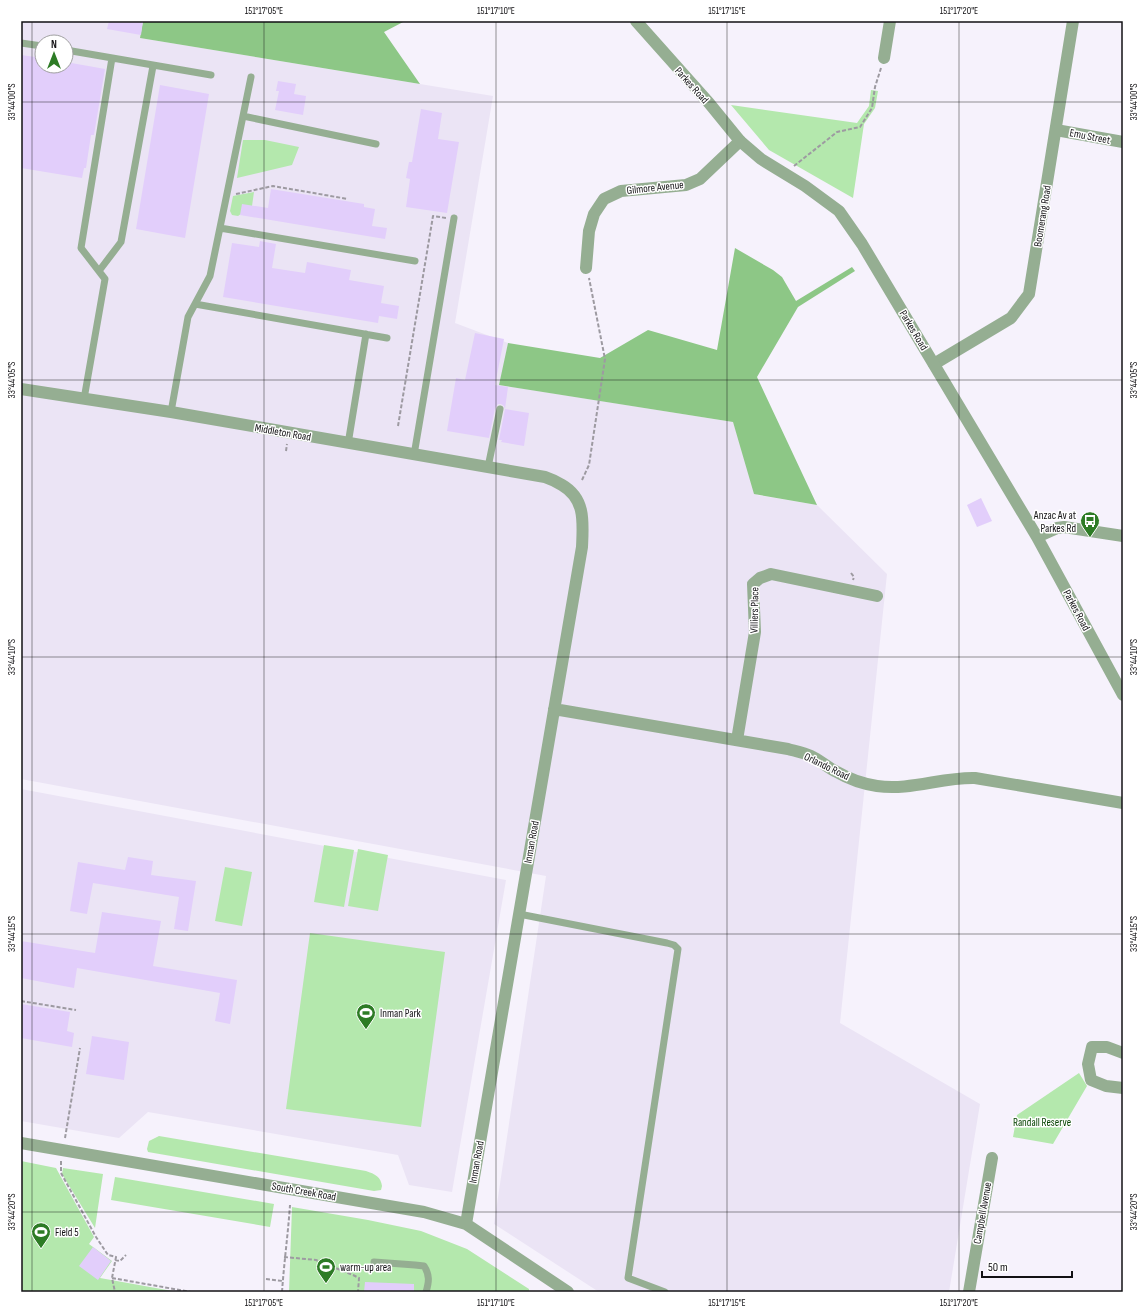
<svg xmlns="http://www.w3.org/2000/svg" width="1144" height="1313" font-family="'Sofia Sans Condensed',sans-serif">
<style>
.built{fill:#ebe4f5;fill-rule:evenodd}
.green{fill:#b4e8ad}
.forest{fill:#8dc786}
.building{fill:#e2cefb}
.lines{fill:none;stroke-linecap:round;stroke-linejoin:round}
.path{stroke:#9d9aa1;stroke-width:2;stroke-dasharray:4 2;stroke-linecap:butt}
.service{stroke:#95ae92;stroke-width:7}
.minor{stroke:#95ae92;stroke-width:12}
.tertiary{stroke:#95ae92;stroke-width:12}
.ticks{fill:none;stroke:#121114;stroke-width:1;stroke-opacity:0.45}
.labels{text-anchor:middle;stroke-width:3;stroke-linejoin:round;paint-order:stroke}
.street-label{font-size:11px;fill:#121114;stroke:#fff}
.poi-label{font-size:11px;fill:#121114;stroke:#fff;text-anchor:start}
.park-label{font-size:11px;fill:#074402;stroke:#fff}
.neatline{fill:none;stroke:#121114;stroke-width:1.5}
.ticks-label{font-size:10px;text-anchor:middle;fill:#121114}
</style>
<rect width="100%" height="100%" fill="#f6f2fc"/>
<path class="built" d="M21,21H143L140,38L493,96L455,323L508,343L500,385L733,422L757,495L817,505L887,574L840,1023L980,1104L949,1292H599L494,1224L546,876L21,779ZM42,42H66V66H42Z
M21,789L506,880L452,1192L409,1185L398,1155L148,1112L119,1138L21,1121Z"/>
<path class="green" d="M871,90L878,91L875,108L864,124L853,198L769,150L731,105L857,123L869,106Z
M243,140H265L299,147L292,165L237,178Z
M254,192L252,206L238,216L232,215L230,211L233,196Z
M324,845L354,850L344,907L314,902Z
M358,849L388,855L378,911L348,906Z
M225,867L252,872L242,926L215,921Z
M310,933L445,952L421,1127L286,1109Z
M1079,1073L1087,1086L1053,1144L1013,1137L1017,1115Z
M159,1136L366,1171C375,1174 381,1177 382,1186L381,1190L374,1191L148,1152L147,1149L149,1141Z
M21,1161L56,1168L94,1237L89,1244L112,1261L100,1278L178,1292H21Z
M63,1168L103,1174L95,1228L62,1174Z
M115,1177L274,1204L270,1227L111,1200Z
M292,1207L368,1220L421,1231L467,1249L529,1289V1292H289Z"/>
<path class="forest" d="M143,21H405L384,32L420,84L140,38Z
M735,248L773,270L782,277L796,301L852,267L855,271L798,307L757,377L817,505L754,494L733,422L499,385L508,343L600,358L648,330L717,350Z"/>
<path class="building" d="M109,21H143L141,35L107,29Z
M21,55L42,58V66H66V62L105,69L94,135H91L86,168H84L82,178L21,168Z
M278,81L296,84L294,94L306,96L303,115L275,110L279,91H276Z
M160,85L209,94L185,238L136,229Z
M421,109L442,113L438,139L459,142L447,213L406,207L410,179L406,178L409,162H412Z
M271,189L364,204V207L375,209L372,226L387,228L385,239L240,215L242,204L268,208Z
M260,241L276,244L272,268L305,273L307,262L351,270L349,280L384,286L381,303L399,306L397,319L379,316L378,323L223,297L232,243L259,247Z
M475,333L504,339L495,385L508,387L505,409L504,406L501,404H498L495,408L489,438L447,431L456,378L465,380Z
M505,409L529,413L524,446L501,442L502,440H499Z
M981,498L992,521L977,527L967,505Z
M128,857L153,861L151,875L196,881L188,931L174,929L179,897L93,883L87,914L70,911L78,862L125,870Z
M102,912L161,921L153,966L237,980L230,1024L215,1021L220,993L77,968L74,988L21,978V941L95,953Z
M21,1004L70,1012L67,1031L74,1033L72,1047L21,1038Z
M92,1036L129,1042L124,1080L86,1074Z
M93,1247L111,1261L98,1280L79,1266Z
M365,1282L414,1284V1292H364Z"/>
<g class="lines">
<path class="path" d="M794,166L837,132L860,127L872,108L875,87L881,68
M236,194L273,186L348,199
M398,426L433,216L446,218
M286,451L287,444
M582,480L589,465L605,359L589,278
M851,573L854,577L853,580
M21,1001L76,1010
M65,1138L80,1048
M61,1161V1173L96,1237L108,1255L116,1257L112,1278L115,1292
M284,1257L316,1260L353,1275L359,1278L358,1292
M115,1260L120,1261L126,1255
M112,1278L191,1292
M266,1279L283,1281
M282,1292C284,1263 288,1234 290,1205"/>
<path class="service" d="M21,43L42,46
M66,50L211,75
M243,116L251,77
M220,228L415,261
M99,271L121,242L153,66
M195,304L387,338
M84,399L105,279L81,248L112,58
M171,412L188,317L210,276L243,116L376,144
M348,444L366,334
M414,455L454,218
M488,467L500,409
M519,914L667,943L674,945L678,949L628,1278L665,1292
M374,1262L415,1265L424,1266C430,1275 429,1282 426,1292"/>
<path class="minor" d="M884,58L890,21
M1056,130L1123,142
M586,268L589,231L594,214L604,199L621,191L686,185L700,179L740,141
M934,364L1011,318L1029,294L1073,21
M21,389L171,412L545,477C551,479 557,482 562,485C586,499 583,523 582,547L466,1224
M554,709L788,749C795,751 804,753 811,756C820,760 828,768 837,772C849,779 864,784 877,786C910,791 942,777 975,778L1123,803
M737,740L755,632L753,584L760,578L771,574L877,596
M1123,1053L1107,1047H1092L1088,1064L1091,1080L1106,1086L1123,1088
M21,1143L424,1212L466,1224L568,1292
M969,1292L992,1158"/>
<path class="tertiary" d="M636,21L709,103L740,141L761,159L805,186L839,211L862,244L1037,537L1123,695
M1037,537L1057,528L1064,527L1123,536"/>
</g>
<path class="ticks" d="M32,21V1292M264,21V1292M496,21V1292M727,21V1292M959,21V1292M21,102H1123M21,380H1123M21,657H1123M21,934H1123M21,1212H1123"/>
<defs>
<g id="bus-pin" transform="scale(1)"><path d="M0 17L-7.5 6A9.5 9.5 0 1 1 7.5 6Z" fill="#2d7b25" stroke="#fff"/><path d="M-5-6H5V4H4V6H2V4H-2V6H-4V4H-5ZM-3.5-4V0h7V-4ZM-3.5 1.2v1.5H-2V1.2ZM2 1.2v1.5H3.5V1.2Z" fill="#fff"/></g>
<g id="stadium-pin" transform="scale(1)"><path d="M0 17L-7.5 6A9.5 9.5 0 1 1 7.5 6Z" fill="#2d7b25" stroke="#fff"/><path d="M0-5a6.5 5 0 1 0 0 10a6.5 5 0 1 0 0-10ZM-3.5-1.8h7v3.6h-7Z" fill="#fff"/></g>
</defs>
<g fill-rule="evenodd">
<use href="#bus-pin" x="1090" y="521"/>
<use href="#stadium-pin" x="366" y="1013"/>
<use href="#stadium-pin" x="41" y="1232"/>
<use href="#stadium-pin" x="326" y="1267"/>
</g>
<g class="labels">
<g class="street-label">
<text transform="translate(692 85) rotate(48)" y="4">Parkes Road</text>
<text transform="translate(1090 136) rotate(11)" y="4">Emu Street</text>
<text transform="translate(655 187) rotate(-6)" y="4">Gilmore Avenue</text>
<text transform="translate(1042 216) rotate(-81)" y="4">Boomerang Road</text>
<text transform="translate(914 330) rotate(59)" y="4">Parkes Road</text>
<text transform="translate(283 432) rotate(10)" y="4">Middleton Road</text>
<text transform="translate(754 610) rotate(-89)" y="4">Villiers Place</text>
<text transform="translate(1077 610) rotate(62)" y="4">Parkes Road</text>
<text transform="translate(827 766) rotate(26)" y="4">Orlando Road</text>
<text transform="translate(531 842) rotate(-80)" y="4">Inman Road</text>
<text transform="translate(476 1162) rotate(-80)" y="4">Inman Road</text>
<text transform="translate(304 1191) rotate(10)" y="4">South Creek Road</text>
<text transform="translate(982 1213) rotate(-80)" y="4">Campbell Avenue</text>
</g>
<g class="poi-label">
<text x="1076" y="519" text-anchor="end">Anzac Av at<tspan x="1076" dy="13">Parkes Rd</tspan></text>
<text x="380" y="1017">Inman Park</text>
<text x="55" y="1236">Field 5</text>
<text x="340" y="1271">warm-up area</text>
</g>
<g class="park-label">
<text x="1042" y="1126">Randall Reserve</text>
</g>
</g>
<rect width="1144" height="1313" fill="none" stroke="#ffffff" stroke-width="44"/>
<g transform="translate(54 54)"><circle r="19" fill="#ffffff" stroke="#a0a0a1"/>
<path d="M0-3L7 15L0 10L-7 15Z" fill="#2d7b25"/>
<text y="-6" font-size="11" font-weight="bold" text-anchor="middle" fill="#121114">N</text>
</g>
<path d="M982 1271v6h90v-6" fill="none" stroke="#121114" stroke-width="2"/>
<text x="988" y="1271" font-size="12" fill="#121114" stroke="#ffffff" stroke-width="3" paint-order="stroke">50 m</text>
<rect x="22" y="22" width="1100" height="1269" class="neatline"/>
<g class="ticks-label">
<text x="264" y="14">151°17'05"E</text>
<text x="496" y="14">151°17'10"E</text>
<text x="727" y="14">151°17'15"E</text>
<text x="959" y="14">151°17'20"E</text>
<text transform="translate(11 102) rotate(-90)" y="4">33°44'00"S</text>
<text transform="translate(1133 102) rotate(-90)" y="4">33°44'00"S</text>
<text transform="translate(11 380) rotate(-90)" y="4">33°44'05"S</text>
<text transform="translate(1133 380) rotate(-90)" y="4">33°44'05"S</text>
<text transform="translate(11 657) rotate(-90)" y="4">33°44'10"S</text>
<text transform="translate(1133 657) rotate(-90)" y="4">33°44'10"S</text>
<text transform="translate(11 934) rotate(-90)" y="4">33°44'15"S</text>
<text transform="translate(1133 934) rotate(-90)" y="4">33°44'15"S</text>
<text transform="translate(11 1212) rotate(-90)" y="4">33°44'20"S</text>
<text transform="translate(1133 1212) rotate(-90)" y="4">33°44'20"S</text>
<text x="264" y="1306">151°17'05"E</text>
<text x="496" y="1306">151°17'10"E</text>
<text x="727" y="1306">151°17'15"E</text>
<text x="959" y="1306">151°17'20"E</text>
</g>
</svg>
